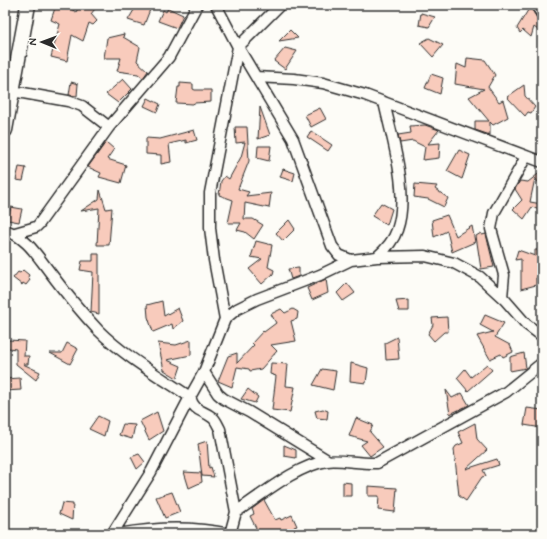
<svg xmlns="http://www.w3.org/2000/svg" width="547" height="539" font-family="Mynerve,sans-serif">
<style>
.building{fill:#f8cbbc;stroke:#2b2b2b}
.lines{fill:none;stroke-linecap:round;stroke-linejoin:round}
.street-casing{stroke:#2b2b2b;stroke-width:13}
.secondary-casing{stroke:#2b2b2b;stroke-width:17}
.street{stroke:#fdfcf7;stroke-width:10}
.secondary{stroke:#fdfcf7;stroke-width:14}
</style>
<rect width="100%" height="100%" fill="#fdfcf7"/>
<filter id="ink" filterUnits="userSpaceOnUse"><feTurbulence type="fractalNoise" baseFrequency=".025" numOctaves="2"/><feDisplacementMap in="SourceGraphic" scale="8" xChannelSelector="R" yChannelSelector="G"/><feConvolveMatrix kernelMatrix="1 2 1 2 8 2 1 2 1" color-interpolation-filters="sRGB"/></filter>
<g filter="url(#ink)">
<path class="building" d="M56,5H64L76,12L80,5H98L91,14L97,21L93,25L89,23L83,41L72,35L67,61L51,57L60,24L51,20Z
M137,5L151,7L144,25L128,20Z
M530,7L537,18L542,20V33L534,27L531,37L523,30L520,33L517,28Z
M168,8L183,15L177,28L158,21L163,10L166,12Z
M421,13L435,17L429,27L419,25Z
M290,30L298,38L279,41Z
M124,34L123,37L140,47L137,61L148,71L143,78L138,74L117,71L121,58H104L107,38Z
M429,38L443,45L433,57L420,43Z
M285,48L297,51L285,69L274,61Z
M467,58L485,60L495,75L488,87L499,102L503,100L508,117L493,125L490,122V135L475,130V121H489L469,97L484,89L455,84L457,64L466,68Z
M431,74L443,78L440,94L425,88Z
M123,79L132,89L118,103L106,94Z
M71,82L78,84L77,96L69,95Z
M180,83L193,84V89L195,90H211V102L194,103L193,104L176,103L178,87H180Z
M524,85L525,96L535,107L531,113L528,112L525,116L507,97Z
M148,98L160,104L157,112L144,106Z
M260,107L270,135L258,139Z
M320,108L326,119L311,127L305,115Z
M425,125L439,130L428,144L440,143L439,158L423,160L425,147L413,141L400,143L398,135L411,133L410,126Z
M235,127H247L249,161L238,189L249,192L246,196L271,193L269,208L245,203L244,219H253L263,225L254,239L245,232L237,230L241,223H228L233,200L219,195L221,181L225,176L229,179L241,157L245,142L236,143Z
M194,130L197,140L186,143V140L169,144L171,162L161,164V155L146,154V138L160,139Z
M311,131L332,145L328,151L307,137Z
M106,142L114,149L107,159L126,165L121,183L99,177L101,173L88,167Z
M258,146H271L269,161L257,158Z
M459,150L470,155L462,179L447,171Z
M19,167L26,168L23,181L16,180Z
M283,169L295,173L293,181L280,177Z
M542,171V187L535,178L530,202L542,204V211L532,207L524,219L513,209L522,200L515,189L520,181L528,182Z
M415,184L437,186L435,189L448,198L444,207L428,199L414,197Z
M100,190L106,209L112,208L109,245H97L99,208L81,211L99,199Z
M381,203L392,209L387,225L372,216Z
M11,207L22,209L19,222L8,220Z
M447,215L456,236L472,226L475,242L452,252L447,231L434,237L432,220Z
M289,220L295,229L283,241L276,233Z
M481,233L482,235L486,234L494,267L481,269L476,236Z
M256,241L272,245L268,267L274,270L273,274L262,284L249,269L262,259L251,257Z
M518,250L535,256V250H542V278H536V285L521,289V259L515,260Z
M93,254H99V314L91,312L93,272L80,270L82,261H93Z
M299,268V276L291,279L288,269Z
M23,270L29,275L28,277L30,280L26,285L23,283L22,285L13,278L18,272L20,273Z
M326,279L328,293L312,300L307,288Z
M347,283L355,293L343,301L337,293Z
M409,300V311H399L396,301Z
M162,301L164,316L178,308L183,321L173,329L172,324L153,332L148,317L147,305Z
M281,309L285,313L293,309L298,312L297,319L291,321L296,341L271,345L277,351L261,369L250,371L249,369L237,367L232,387L218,381L228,356L237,353V363L254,345L252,343L263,331L264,332L276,323L271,314Z
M485,315L504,323L495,337L510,345L513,352L503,357L501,354L490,359L477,336L493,332L480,325Z
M447,317L448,332H444L434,341L428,334L433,325L432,318Z
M397,337L399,359L386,360L385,343Z
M8,340L25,341L24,356H29L28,364H23L40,372L36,380L16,364V349L8,348Z
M191,340V355L167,360L181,366L177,378L164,370L158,343L176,345Z
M67,343L78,349L70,364L50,353H62Z
M524,353L526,368L510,371V357Z
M271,363L288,364L286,386L295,387L290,412L272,410L276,376L270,374Z
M351,363L368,368L366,383L350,381Z
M487,364L492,370L468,391L457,378L465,369L471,377Z
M322,369L336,371L333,390L313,385Z
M20,378L21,390L5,391V379Z
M248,389L258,397L255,403L241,399Z
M446,390L452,398L462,393L469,405L450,414Z
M527,408L542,410V428L524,425Z
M323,409L328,411L327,419L317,418L315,411Z
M157,412L163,431L149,440L140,421Z
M98,416L108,421L104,436L89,429Z
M356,418L373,425L370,432L383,447L370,456L361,445L367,441L349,436Z
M475,423L477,439L487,450L466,469L497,459L499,465L483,470L486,476L482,477L466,501L459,496L454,449L456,446L463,443L458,432Z
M123,424L135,425L132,439L119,435Z
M207,441L209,468L211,467L214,477L202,476L198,444Z
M284,445L296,450V458L284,456Z
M139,454L145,462L137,469L131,457Z
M184,472L201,473L202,482L189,488Z
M343,482L351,483V496H343Z
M368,486L397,488L395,512L378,510L379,496H368Z
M172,492L180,512L165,518L156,497Z
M264,500L275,520L280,518L281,520L292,515L297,526L294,527L295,534H287L286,530L278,534H272L271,531L265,534H259L250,516L254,514L252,509Z
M62,503L73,504L72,520L59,514Z"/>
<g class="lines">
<g class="street-casing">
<path id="street" d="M216,5L238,47L293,139L332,246L339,255L351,260
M536,5L542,14
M256,77L294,79L323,83L365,95L542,162
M12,91L68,101L82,106L109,127
M5,230C26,237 36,254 49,271C64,291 81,312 98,330C124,356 159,376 190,397C195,413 202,409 213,418C216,420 218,426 220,429L236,512L230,534
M15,233L36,227L39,224L109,127L169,57L197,5
M377,257C385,250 393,242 397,230C410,193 392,139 384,102
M502,297L504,275L491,229L494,213L526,157
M225,319L214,260L210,228V193L238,47L280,5
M204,372L218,394L224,399L249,412L329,461
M236,512C263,494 296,466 327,461C340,459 361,464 377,463L506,392L542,363
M112,534L151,472L190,397L204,372L225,319L237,309L257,299L320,275L351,260L377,257L425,256L454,263L480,277L505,300L526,324L542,336
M119,534C157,527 192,526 230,534"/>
</g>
<g class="secondary-casing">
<path id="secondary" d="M5,130L28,5"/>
</g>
<use href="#street" class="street"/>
<use href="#secondary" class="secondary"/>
</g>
</g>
<rect width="547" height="539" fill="none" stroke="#fdfcf7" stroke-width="20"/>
<rect x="10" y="10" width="527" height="519" fill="none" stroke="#2b2b2b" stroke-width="1.5" filter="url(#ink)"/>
<g transform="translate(42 42) rotate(271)" stroke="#fdfcf7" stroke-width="3" paint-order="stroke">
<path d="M0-3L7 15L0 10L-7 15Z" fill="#2b2b2b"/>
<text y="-6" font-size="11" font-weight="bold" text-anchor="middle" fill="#2b2b2b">N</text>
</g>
</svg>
